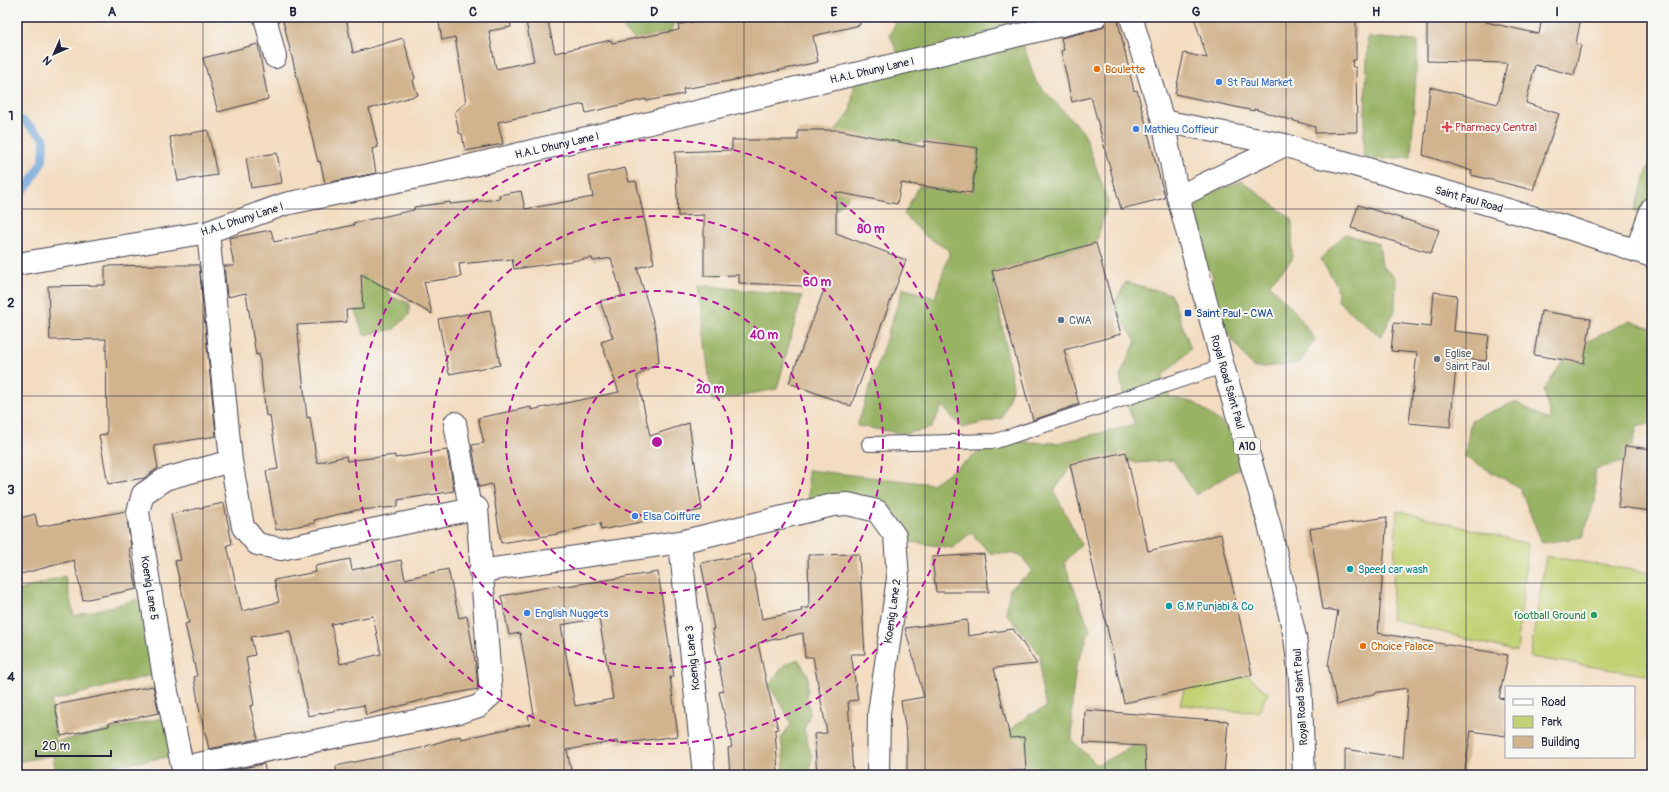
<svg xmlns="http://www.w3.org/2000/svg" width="1669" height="792" font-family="Pangolin,sans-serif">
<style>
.green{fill:#c2d173;stroke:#727a57}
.forest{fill:#99b365;stroke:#5e6a50}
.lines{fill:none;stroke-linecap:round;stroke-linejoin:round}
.stream{stroke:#69a0d7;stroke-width:8}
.building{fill:#d1b38d;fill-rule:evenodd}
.lane-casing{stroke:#413e4f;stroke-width:16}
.street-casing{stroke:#413e4f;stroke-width:24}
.secondary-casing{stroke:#413e4f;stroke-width:24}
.primary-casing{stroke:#413e4f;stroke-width:24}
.lane{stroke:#fff;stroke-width:14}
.street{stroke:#fff;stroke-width:22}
.secondary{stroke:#fff;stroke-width:22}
.primary{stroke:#fff;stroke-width:22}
.grid{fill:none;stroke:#22223b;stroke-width:1;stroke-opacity:0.55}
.ring{fill:none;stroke:#b5179e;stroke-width:2;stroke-dasharray:7 5}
.food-dot{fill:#e8710a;stroke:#f6f6f2;stroke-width:1.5}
.shop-dot{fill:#3f7fe0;stroke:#f6f6f2;stroke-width:1.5}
.health-dot{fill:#e0444e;stroke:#f6f6f2;stroke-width:1.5}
.transit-dot{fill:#1a4fb4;stroke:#f6f6f2;stroke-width:1.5}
.service-dot{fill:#5c6f8a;stroke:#f6f6f2;stroke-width:1.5}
.worship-dot{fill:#6b7280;stroke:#f6f6f2;stroke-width:1.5}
.culture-dot{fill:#0f9aa8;stroke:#f6f6f2;stroke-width:1.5}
.leisure-dot{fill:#2e9e5b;stroke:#f6f6f2;stroke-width:1.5}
.labels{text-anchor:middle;stroke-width:4;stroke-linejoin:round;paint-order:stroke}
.shield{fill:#f6f6f2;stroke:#626272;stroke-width:1}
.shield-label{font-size:10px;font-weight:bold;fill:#22223b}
.food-label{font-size:11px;fill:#c56008;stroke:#f6f6f2;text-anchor:start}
.street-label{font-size:11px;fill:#22223b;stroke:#f6f6f2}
.shop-label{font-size:11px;fill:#366cbe;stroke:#f6f6f2;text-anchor:start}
.health-label{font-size:11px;fill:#be3a42;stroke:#f6f6f2;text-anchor:start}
.transit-label{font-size:11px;fill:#164399;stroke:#f6f6f2;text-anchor:start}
.service-label{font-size:11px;fill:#4e5e75;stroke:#f6f6f2;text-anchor:start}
.worship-label{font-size:11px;fill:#5b616d;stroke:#f6f6f2;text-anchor:start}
.culture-label{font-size:11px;fill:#0d838f;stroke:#f6f6f2;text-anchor:start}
.leisure-label{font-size:11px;fill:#27864d;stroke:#f6f6f2;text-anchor:end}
.centre{fill:#b5179e;stroke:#f6f6f2;stroke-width:2}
.ring-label{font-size:12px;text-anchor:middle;font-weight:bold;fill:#b5179e;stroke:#f6f6f2;stroke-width:4;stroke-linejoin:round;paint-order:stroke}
.neatline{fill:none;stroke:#22223b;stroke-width:1.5}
.grid-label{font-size:13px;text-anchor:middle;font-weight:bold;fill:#22223b}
</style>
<rect width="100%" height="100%" fill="#f6f6f2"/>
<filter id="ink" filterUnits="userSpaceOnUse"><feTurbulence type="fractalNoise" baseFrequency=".025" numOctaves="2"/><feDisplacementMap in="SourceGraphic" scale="8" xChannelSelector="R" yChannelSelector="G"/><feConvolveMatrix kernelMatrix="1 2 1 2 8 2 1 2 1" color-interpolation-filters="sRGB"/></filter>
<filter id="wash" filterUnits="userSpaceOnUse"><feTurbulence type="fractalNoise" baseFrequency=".012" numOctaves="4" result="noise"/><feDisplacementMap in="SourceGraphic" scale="16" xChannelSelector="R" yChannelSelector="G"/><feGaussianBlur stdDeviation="0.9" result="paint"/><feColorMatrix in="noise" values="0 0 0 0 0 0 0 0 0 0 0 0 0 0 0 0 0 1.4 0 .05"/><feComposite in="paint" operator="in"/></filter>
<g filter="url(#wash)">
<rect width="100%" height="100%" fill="#f3dcbf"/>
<path class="green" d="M1397,510L1528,544L1517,652L1391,619Z
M1546,556L1652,573V676L1530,657Z
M1247,675L1268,693L1258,712L1230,711L1180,704L1185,687Z"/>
<path class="forest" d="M613,17H674L672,31L634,39Z
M898,17H1011L1007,47L1023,44L1036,82L1084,133L1108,202L1096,243L992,271L1013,386L1002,418L962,428L942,406L931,428L905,434L857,426L903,288L935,298L950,251L924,235L904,214L919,186L972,193L978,149L925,141L909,144L850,195L836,210V130L850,112L855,81L905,70L890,35Z
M1368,37L1418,41L1411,157L1363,160Z
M1652,156V207L1643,218L1634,211Z
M1242,181L1292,219V260L1269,284L1293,309L1315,339L1299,363L1254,368L1208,308L1213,276L1186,229L1200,197Z
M1345,234L1379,244L1382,266L1396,278L1395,310L1381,337L1338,301L1337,285L1320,259Z
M380,270L391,297L409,303V315L394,329L364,335L355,311L352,274Z
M1126,282L1171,294L1191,349L1162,376L1170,397L1195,403L1236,434L1246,464L1196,495L1173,460L1136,463L1118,456L1071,467L1054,491L1081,544L1064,563L1090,630L1076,666L1072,699V740L1097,765L1141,742L1169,775H959L969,756L981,724L1011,729L1029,715L1046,708L1041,683L1040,654L1006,613L1010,588L1033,571L1019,554L990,553L971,533L952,548L912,542L892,512L870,495L833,505H809L808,470L932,484L996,441L1057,443L1135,425L1124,398L1120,376L1136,341L1113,306Z
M698,285L802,296L777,389L712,401Z
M1629,321L1652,329V424L1638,425L1628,461L1595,469V500L1582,537L1542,543L1520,488L1465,457L1471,420L1515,402L1551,421L1544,390L1570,350Z
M65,576L74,616L151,596L163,672L51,701L56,742L166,717L174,756L87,770L88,775H56L53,755L17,762V591Z
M798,659L808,675L807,697L810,714L804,729L812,757L809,775H783L784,763L781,738L791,724L784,709L769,686L784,665Z"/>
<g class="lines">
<path class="stream" d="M17,119L24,121L44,138L43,160L31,182L17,197"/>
</g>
<g id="blocks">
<path class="building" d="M282,17H346L353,53L403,38L415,78L413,81L418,95L369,109L378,147L372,149L376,173L325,183L320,161L318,162Z
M438,17H510L511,27L489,31L496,69L534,61L525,17H547L555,53L611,40L612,43L679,30L678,25L714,17H859L860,25L813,36L818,62L735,80L683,89L684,94L646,101V99L586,113L584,104L498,122L503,144L465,151L462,134L459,133L455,112L466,102L455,37L442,40Z
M1107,17H1117L1134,91L1137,90L1165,198L1121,209L1091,97L1072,102L1061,51L1064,50L1061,38L1098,29L1104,26Z
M1194,17H1356V60H1353L1352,66L1356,68L1357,132L1315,133V127L1254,109V111L1175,94L1184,53L1207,58Z
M1427,17H1486V22L1539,34L1542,17H1581L1576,44L1581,45L1574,75L1535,65L1526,103L1559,114L1533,190L1471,175L1472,171L1423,155L1430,87L1498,104L1507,63L1427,61Z
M258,44L268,99L218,112L203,58Z
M208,130L217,175L178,181L170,137Z
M798,130H839L924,147L925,141L978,148L972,193L901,183L897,204L836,192V233L906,260L851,406L789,383L825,287L739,283V275L704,276V215L678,216L675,152L732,150V140H798Z
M277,153L282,183L251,188L246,158Z
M625,168L629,182L636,181L654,263L637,268L656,331L659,362L637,376L650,436L689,423L702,510L601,530L600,523L558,534L501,543L492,484L479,487L472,445L484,443L478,418L531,407V410L619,392L601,342L613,338L600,301L622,296L611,258L593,261L592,258L514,269L512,259L459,264L461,277L424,282L432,314L361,274L363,309L346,310L347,322L297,325L307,418L310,417L317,463L346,456L347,461L395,455V458L447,450L454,491L398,500V507L357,510L314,520L315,523L276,530L266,471L278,469L270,415L266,416L259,354L256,355L246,293L227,297L224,266H234L229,238L271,230L274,242L354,225L353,223L414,210V207L450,202V204L500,199L499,195L521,191L525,209L593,197L589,176Z
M1358,205L1439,230L1431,253L1351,228Z
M1096,243L1121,334L1064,350L1079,404L1033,420L992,271Z
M162,265H199L216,436L154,446L158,468L144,478L108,484L99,435L107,434L106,339L50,340L48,286L105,285V266Z
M1434,292L1457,295L1454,331L1489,335L1486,361L1457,358L1450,427L1409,423L1417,353L1391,351L1394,323L1431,327Z
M490,310L500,365L449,374L438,319Z
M1541,311L1591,319L1584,363L1534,355Z
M1625,446L1652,449V511L1618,507Z
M1126,452L1148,551L1221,534L1252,675L1124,703L1070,464Z
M224,503L232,544L227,545L242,611L279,602L274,580L316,572L315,566L350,559L352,570L401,560L405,579L448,569L459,618L467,616L476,666L478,689L434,697L366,715L364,705L308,716L290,631L251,637L255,655L246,657L254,705L250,706L258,739L209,749L199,708L194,677L197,676L185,624L189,623L175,561L181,560L171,514ZM373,616L381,654L340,664L331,624Z
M126,511L131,548H129L137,589L83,600L74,560L17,575V519L35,514L38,527Z
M1387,517L1378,633L1508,655L1499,698L1506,699V736L1471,731L1464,775H1345V749L1403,758L1408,688L1379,692L1337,705L1328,665L1338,611L1323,609L1310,529Z
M750,554L762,619L802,611L801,608H809L808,555L859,554L865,654H851L858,700L848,701L853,774L817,775L814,734L827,733L813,657H805L803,633L758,643L766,681L778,729L775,730L778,773L730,775L728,748L732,747L719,692L724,691L712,629H714L701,563Z
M984,554L989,592H936L932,557Z
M658,572L674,677H670L678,736L617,744V741L567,750L572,775H337L336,766L426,747V746L460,736L461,739L530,724L528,715L534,714L520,633L509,635L501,596L559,585L560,587ZM599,618L613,699L575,706L561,625Z
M967,620L968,636L1013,629L1037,664L994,668L1010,738L1024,737L1026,770L953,775H907V739L901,701L924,697L905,628Z
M153,686L159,713L109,723V726L61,736L55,705Z
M1085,710L1228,721L1224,775H1146L1145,746L1084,743Z
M264,764L266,775H215V773Z"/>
</g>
</g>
<g filter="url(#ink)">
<use href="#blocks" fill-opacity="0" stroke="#413e4f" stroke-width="1"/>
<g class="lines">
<g class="lane-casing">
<path id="lane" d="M869,444L996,441L1223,366"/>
</g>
<g class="street-casing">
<path id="street" d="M265,17L275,57
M1636,251L1652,208
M17,264L208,232L285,204L452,170L1095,17
M455,423L470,509
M680,542L704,775
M480,571L680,542L833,505L848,504L877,511L895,536L898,578L879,713L878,775
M183,767L460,712L479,706L491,695L477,508L281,549L257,544L243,527L231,461L208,232
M184,775L163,672L138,512L143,494L165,479L231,461"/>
</g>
<g class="secondary-casing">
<path id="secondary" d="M1163,121L1285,145L1320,157L1344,162L1559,225L1652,256
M1178,197L1285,145"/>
</g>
<g class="primary-casing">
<path id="primary" d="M1131,17L1163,121L1178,197L1223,366L1269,524L1295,637L1300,679L1304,775"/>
</g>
<use href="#lane" class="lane"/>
<use href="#street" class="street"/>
<use href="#secondary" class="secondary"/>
<use href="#primary" class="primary"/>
</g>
</g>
<path class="grid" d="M203,17V775M383,17V775M564,17V775M744,17V775M925,17V775M1105,17V775M1286,17V775M1466,17V775M17,209H1652M17,396H1652M17,583H1652"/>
<g class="ring">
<circle cx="657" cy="442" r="75"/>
<circle cx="657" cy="442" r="151"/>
<circle cx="657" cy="442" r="226"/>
<circle cx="657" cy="442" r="302"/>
</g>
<g class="food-dot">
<circle cx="1097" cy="69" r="4"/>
<circle cx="1363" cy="646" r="4"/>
</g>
<g class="shop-dot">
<circle cx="1219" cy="82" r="4"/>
<circle cx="1136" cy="129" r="4"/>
<circle cx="635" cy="516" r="4"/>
<circle cx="527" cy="613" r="4"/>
</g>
<path class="health-dot" d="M1445 121h4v4h4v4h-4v4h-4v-4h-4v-4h4z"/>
<rect class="transit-dot" x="1184" y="309" width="8" height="8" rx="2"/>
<circle class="service-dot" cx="1061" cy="320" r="4"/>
<circle class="worship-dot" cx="1437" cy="359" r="4"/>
<g class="culture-dot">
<circle cx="1350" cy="569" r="4"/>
<circle cx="1169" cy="606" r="4"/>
</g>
<circle class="leisure-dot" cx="1594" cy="615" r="4"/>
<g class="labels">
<rect class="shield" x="1234" y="438" width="26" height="16" rx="3"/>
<g class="shield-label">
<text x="1247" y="450">A10</text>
</g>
<g class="food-label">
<text x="1105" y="73">Boulette</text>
<text x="1371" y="650">Choice Palace</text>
</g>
<g class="street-label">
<text transform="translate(872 70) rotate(-13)" y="4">H.A.L Dhuny Lane I</text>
<text transform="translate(557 145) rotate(-13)" y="4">H.A.L Dhuny Lane I</text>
<text transform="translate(1469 199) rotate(16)" y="4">Saint Paul Road</text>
<text transform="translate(242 219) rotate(-18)" y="4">H.A.L Dhuny Lane I</text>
<text transform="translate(1228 382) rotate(74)" y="4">Royal Road Saint Paul</text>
<text transform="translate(150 588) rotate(81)" y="4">Koenig Lane 5</text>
<text transform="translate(892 611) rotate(-82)" y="4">Koenig Lane 2</text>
<text transform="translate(692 658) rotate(-96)" y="4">Koenig Lane 3</text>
<text transform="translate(1300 697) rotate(-94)" y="4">Royal Road Saint Paul</text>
</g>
<g class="shop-label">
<text x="1227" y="86">St Paul Market</text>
<text x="1144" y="133">Mathieu Coffieur</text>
<text x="643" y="520">Elsa Coiffure</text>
<text x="535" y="617">English Nuggets</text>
</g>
<g class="health-label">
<text x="1455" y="131">Pharmacy Central</text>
</g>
<g class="transit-label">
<text x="1196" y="317">Saint Paul - CWA</text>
</g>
<g class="service-label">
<text x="1069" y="324">CWA</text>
</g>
<g class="worship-label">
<text x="1445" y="357">Eglise<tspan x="1445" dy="13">Saint Paul</tspan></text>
</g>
<g class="culture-label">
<text x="1358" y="573">Speed car wash</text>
<text x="1177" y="610">G.M Punjabi &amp; Co</text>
</g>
<g class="leisure-label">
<text x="1586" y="619">football Ground</text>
</g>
</g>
<circle cx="657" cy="442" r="6" class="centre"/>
<g class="ring-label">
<text x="871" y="233">80 m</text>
<text x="817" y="286">60 m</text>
<text x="764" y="339">40 m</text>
<text x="710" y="393">20 m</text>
</g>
<rect width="1669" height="792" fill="none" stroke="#f6f6f2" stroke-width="44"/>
<rect x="1505" y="686" width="130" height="72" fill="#f6f6f2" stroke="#a1a1a9"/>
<rect x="1513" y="699" width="20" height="6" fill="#ffffff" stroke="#a1a1a9"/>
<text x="1541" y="706" font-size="12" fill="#22223b">Road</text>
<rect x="1513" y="716" width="20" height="12" fill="#c2d173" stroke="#a1a1a9"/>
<text x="1541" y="726" font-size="12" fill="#22223b">Park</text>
<rect x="1513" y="736" width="20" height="12" fill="#d1b38d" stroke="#a1a1a9"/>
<text x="1541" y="746" font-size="12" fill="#22223b">Building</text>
<g transform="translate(54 54) rotate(225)" stroke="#f6f6f2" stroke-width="3" paint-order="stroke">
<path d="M0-3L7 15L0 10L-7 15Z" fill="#22223b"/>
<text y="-6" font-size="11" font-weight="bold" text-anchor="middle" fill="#22223b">N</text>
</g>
<path d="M36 750v6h75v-6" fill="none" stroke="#22223b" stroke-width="2"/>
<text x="42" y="750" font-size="12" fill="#22223b" stroke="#f6f6f2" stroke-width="3" paint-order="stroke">20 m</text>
<rect x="22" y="22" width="1625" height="748" class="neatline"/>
<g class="grid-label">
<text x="112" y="16">A</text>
<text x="293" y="16">B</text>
<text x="473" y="16">C</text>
<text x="654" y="16">D</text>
<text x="834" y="16">E</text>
<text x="1015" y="16">F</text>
<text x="1196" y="16">G</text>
<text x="1376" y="16">H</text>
<text x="1557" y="16">I</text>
<text x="11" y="120">1</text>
<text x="11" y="307">2</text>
<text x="11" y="494">3</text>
<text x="11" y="681">4</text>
</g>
</svg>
